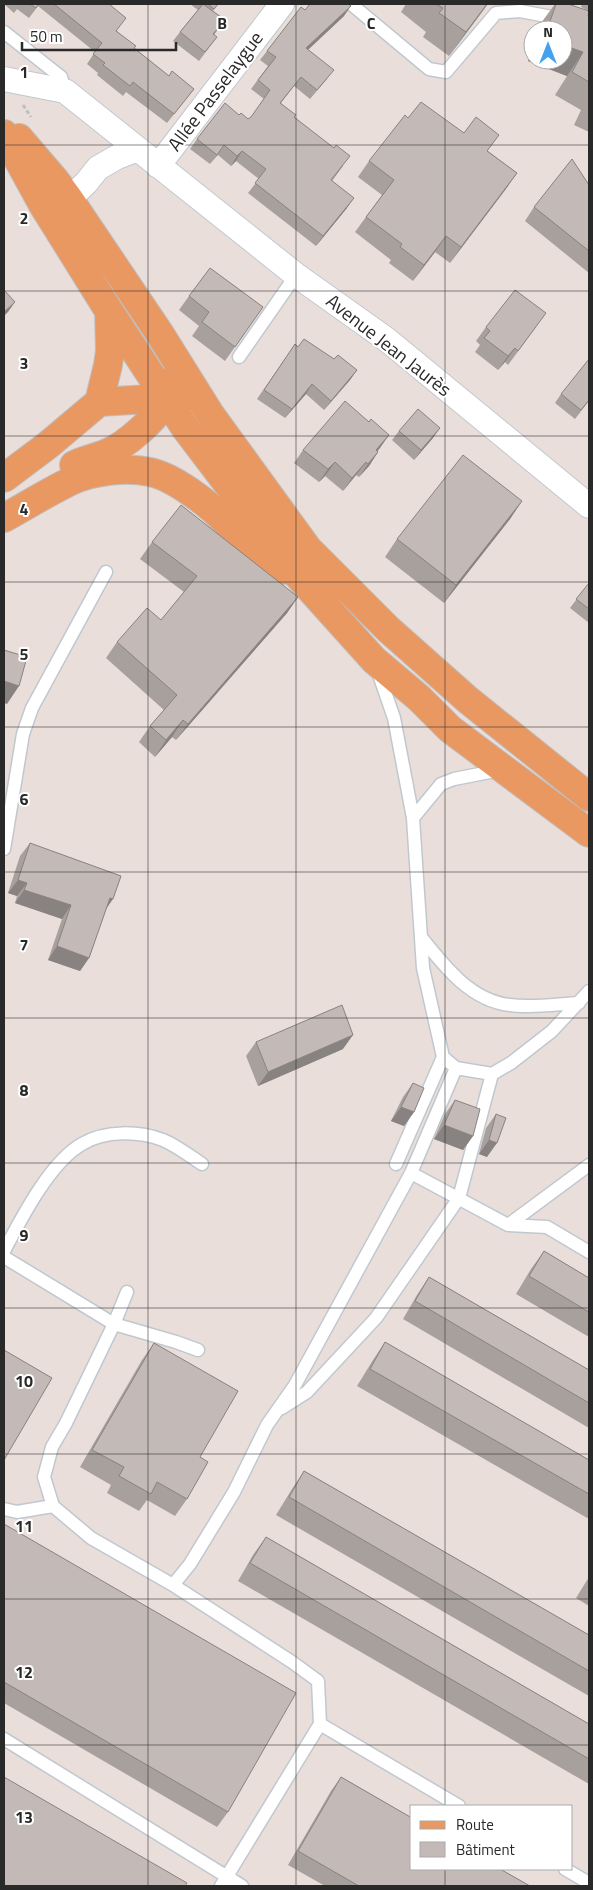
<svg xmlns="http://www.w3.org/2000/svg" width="593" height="1890" font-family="'Titillium Web',sans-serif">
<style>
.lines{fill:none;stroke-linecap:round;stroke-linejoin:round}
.service-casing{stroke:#c0c8cf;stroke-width:15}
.minor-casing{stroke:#c0c8cf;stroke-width:26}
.primary-casing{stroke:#bfbfbf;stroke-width:30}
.path{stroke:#bfbfbf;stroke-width:3;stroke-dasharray:4 2.5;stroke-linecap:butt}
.service{stroke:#fff;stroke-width:12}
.minor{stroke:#fff;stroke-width:24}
.primary{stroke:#e99862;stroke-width:28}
.wall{fill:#a8a09d}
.shaded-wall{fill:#888280}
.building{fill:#c3bab7;stroke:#888280}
.grid{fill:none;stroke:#292929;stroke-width:1;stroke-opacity:0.55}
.labels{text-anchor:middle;stroke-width:4;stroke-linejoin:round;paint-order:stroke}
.street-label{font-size:19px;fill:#292929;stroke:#fff}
.grid-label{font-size:16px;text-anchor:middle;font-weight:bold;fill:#292929;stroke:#fff;stroke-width:4;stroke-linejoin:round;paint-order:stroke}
</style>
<rect width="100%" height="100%" fill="#eadedb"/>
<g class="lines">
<g class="service-casing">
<path id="service" d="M351,4L429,69L446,72L496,13L520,11L589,24
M4,32L61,77L65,91
M239,357L296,275
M377,669L394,718L413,818L423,968L443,1057L456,1068
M413,818L441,784L454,779L500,770
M4,849L23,734L32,708L106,572
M421,937C444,966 471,1001 510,1005C533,1008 557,1004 579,1003
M396,1164L443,1057
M411,1173L508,1225L547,1227L589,1252
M508,1225L589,1165
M4,1251C21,1219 50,1162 82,1144C105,1130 139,1131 163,1140C177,1146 190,1156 202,1164
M4,1257L114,1324L176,1342L198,1350
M127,1292L114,1324L66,1423L52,1447L44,1477L53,1506L91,1538L173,1585L292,1662L318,1681L320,1724L459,1806
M282,1408L307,1392L376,1318L459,1198L492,1074
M4,1509L17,1512L53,1506
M173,1585L190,1564L234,1492L267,1425L295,1385L411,1173L456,1068L492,1074L511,1063L552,1031L589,991
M4,1739L242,1886
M565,1869L589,1883
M221,1886L320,1724"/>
</g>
<g class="minor-casing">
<path id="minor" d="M4,79L65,91L296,275L386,339L589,506
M158,166L282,4
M62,217L69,199L86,183L98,168L117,157L138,149"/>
</g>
<g class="primary-casing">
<path id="primary" d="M4,134L43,205L109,311L186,429L293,570L374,660L419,698L450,729L589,833
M19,138L55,180L69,199L160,334L210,414L308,549L388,629L468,700L589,797
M99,402L166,398L179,402
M99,402L108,365L110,351L109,311
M74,465C85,459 96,458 107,453C125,446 160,416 167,397C168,393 168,387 169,382
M4,478L48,445L99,402
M4,518C26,506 48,492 71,481C93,471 125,467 150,472C174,477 209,504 226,522C241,539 260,564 284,570"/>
</g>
<path class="path" d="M23,105L31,117"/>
<use href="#service" class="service"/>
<use href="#minor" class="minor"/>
<use href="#primary" class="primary"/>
</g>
<path class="wall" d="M4,4H109L117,31L134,48L169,76L194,89L167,123L126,92L123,96L97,75L98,73L87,64L95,52L38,6L29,18L17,9L14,13Z
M190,4H218L213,11L225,20L214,35L217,37L199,61L173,41L180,32L198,10Z
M406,4H488L449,56L423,37L426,32L401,12Z
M555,4H568L589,16V132L574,125L581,110L555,95L567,76L528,61L533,47V60L563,30H539L541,23Z
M582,4H589V11L581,7Z
M305,10L344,16L308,50L327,79L310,99L294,86L281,103L343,166L332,181L347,208L316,246L248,193L259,179L236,161L231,166L218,155L210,164L190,149L197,139L239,115L248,119L251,117L264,99L251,89L268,66L260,60L267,51Z
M408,118L488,151L517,173L450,263L435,252L413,281L389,263L391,260L355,232L382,195L358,177L369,161Z
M589,185V273L525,221L534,207Z
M189,296L263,307L225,361L192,336L199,326L179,310Z
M486,327H536L508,365L505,362L498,370L475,352L480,345L476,341Z
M295,344L298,347L334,359L357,370L350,380L324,410L306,394L285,418L257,399Z
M561,394L589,401L575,419L555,403Z
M369,422L389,435L377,451L378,452L369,466L359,477L356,475L343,491L325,476L319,482L294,463L303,450Z
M399,431L433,438L414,460L392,440Z
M522,501L510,519L444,603L385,557L397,539Z
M152,542L298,597L287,613L176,740L172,737L155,757L139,742L150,726L164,710L106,658L117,642L161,620L184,592L140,559Z
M589,583V623L570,608Z
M30,843L106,909L89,958L80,971L48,960L62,919L15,903L17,896L8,893L20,856Z
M256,1042L343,1049L258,1086L246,1056Z
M413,1083L414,1112L404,1126L391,1121L403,1097Z
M455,1100L473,1136L463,1150L434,1139L445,1114Z
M496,1114L487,1157L479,1154L486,1128Z
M544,1251L589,1278V1337L516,1294L531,1269Z
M429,1277L589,1370V1428L403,1319L417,1295Z
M385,1342L589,1460V1519L357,1386L373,1360Z
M154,1343L200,1457L187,1499L175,1516L147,1500L139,1511L107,1493L111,1485L80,1467L142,1360Z
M304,1471L589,1635V1696L276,1515L292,1489Z
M4,1524L228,1812L217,1827L4,1703Z
M266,1537L589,1724V1784L238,1581L253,1555Z
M589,1577V1606L576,1598Z
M341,1777L530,1886H325L288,1865L331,1791Z"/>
<path class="shaded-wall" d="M488,4L449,56L466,32Z
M351,6L344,16L299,58L306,48Z
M563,45L583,52L567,76L528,61L533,54V60H563Z
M242,151L236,161L231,166L237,156Z
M517,173L506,189L450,263L461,247Z
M354,198L347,208L316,246L323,236Z
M446,236L435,252L413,281L424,265Z
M15,302L8,312L4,316V312Z
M515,348L505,362L498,370L508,356Z
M357,370L350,380L324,410L331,401Z
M312,384L306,394L285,418L292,409Z
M440,428L433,438L414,460L421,450Z
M389,435L380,448L367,464L376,450Z
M378,452L369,466L359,477L368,464Z
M335,462L325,476L319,482L328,469Z
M366,462L356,475L343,491L352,478Z
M522,501L510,519L444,603L456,585Z
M298,597L287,613L176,740L188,724Z
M4,681L19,686L7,704L4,703Z
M183,720L172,737L155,757L166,740Z
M18,880L27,883L17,896L8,893Z
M24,890L71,905L62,919L15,903Z
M110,898L113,899L104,912Z
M57,946L89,958L80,971L48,960Z
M353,1035L343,1049L258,1086L268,1072Z
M401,1107L414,1112L404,1126L391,1121Z
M444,1125L473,1136L463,1150L434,1139Z
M489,1140L497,1143L487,1157L479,1154Z"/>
<path class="building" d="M30,4H39L36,8Z
M54,4H109L126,18L116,31L136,46L134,48L169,76L172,71L194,89L174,114L133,82L130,86L103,65L105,63L93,54L102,43Z
M203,4L225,20L213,34L217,37L205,52L180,32Z
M208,4H218L214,9Z
M310,4H348L351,6L306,48L334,70L317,90L301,77L280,103L296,115L294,117L334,148L336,145L350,156L331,180L354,198L323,236L255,183L266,169L242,151L237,156L224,145L217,155L197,139L225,103L239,115L241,113L248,119L251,117L270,90L258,80L276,57L267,51L301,7L305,10Z
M436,4H487L466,32L439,13L443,8Z
M556,4H568L589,11L588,16H589V82L572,72L583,52L563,45V30H547Z
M421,102L464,133L476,117L499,135L487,151L517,173L461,247L446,236L424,265L400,247L402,244L366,217L394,180L369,161L405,115L408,118Z
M572,159L589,185V251L534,207Z
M210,268L263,307L235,347L202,322L209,312L189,296Z
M4,290L15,302L4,312Z
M515,290L546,313L518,351L515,348L508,356L484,338L490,331L486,327Z
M304,339L334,359L338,355L357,370L331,401L312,384L292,409L264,390L295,344L298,347Z
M589,359V400L581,410L561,394Z
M345,401L369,422L371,419L389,435L376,450L378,452L368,464L366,462L352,478L335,462L328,469L303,450Z
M418,409L440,428L421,450L399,431Z
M463,455L522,501L456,585L397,539Z
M181,505L298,597L188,724L183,720L166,740L150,726L177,695L117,642L147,608L161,620L197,576L152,542Z
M589,583V609L576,599Z
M4,650L27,657L19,686L4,681Z
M30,843L121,876L113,899L110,898L89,958L57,946L71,905L24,890L27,883L18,880Z
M342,1005L353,1035L268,1072L256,1042Z
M413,1083L424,1088L414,1112L401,1107Z
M455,1100L480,1109L473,1136L444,1125Z
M496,1114L506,1118L497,1143L489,1140Z
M544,1251L589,1278V1312L529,1276Z
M429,1277L589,1370V1403L415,1301Z
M385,1342L589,1460V1494L370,1369Z
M154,1343L238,1391L200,1457L208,1462L187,1499L157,1482L151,1494L119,1476L124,1467L92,1450Z
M4,1350L52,1378L4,1460Z
M304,1471L589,1635V1671L289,1497Z
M4,1524L296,1693L228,1812L4,1682Z
M266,1537L589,1724V1759L250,1563Z
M4,1777L187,1883L185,1886H4Z
M341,1777L412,1818V1869H500L530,1886H359L298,1851Z"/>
<path class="grid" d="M148,4V1886M296,4V1886M445,4V1806M4,145H589M4,291H589M4,436H589M4,582H589M4,727H589M4,872H589M4,1018H589M4,1163H589M4,1308H589M4,1454H589M4,1599H589M4,1745H589M445,1869V1886"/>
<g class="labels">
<g class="street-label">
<text transform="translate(215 91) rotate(-53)" y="7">Allée Passelaygue</text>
<text transform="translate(389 345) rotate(38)" y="7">Avenue Jean Jaurès</text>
</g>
</g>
<g class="grid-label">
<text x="222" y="29">B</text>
<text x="371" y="29">C</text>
<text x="24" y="78">1</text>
<text x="24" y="224">2</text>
<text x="24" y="369">3</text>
<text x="24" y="515">4</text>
<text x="24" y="660">5</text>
<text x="24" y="805">6</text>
<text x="24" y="951">7</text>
<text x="24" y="1096">8</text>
<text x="24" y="1241">9</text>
<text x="24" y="1387">10</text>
<text x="24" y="1532">11</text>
<text x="24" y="1678">12</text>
<text x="24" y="1823">13</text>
</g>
<rect width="593" height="1890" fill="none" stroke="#292929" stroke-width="10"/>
<rect x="410" y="1805" width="162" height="65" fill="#ffffff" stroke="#a9a9a9"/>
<rect x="420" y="1821" width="25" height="8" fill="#e99862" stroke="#a9a9a9"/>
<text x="456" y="1830" font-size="15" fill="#292929">Route</text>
<rect x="420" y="1842" width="25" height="15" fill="#c3bab7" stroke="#a9a9a9"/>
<text x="456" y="1855" font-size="15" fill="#292929">Bâtiment</text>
<g transform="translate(548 45)"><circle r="24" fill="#ffffff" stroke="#a9a9a9"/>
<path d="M0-4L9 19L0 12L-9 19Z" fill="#42a2f0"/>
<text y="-8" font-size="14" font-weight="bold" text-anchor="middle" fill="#292929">N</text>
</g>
<path d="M22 42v8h154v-8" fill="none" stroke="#292929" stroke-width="2.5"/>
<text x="30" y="42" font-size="15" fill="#292929" stroke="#ffffff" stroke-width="4" paint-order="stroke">50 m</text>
</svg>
